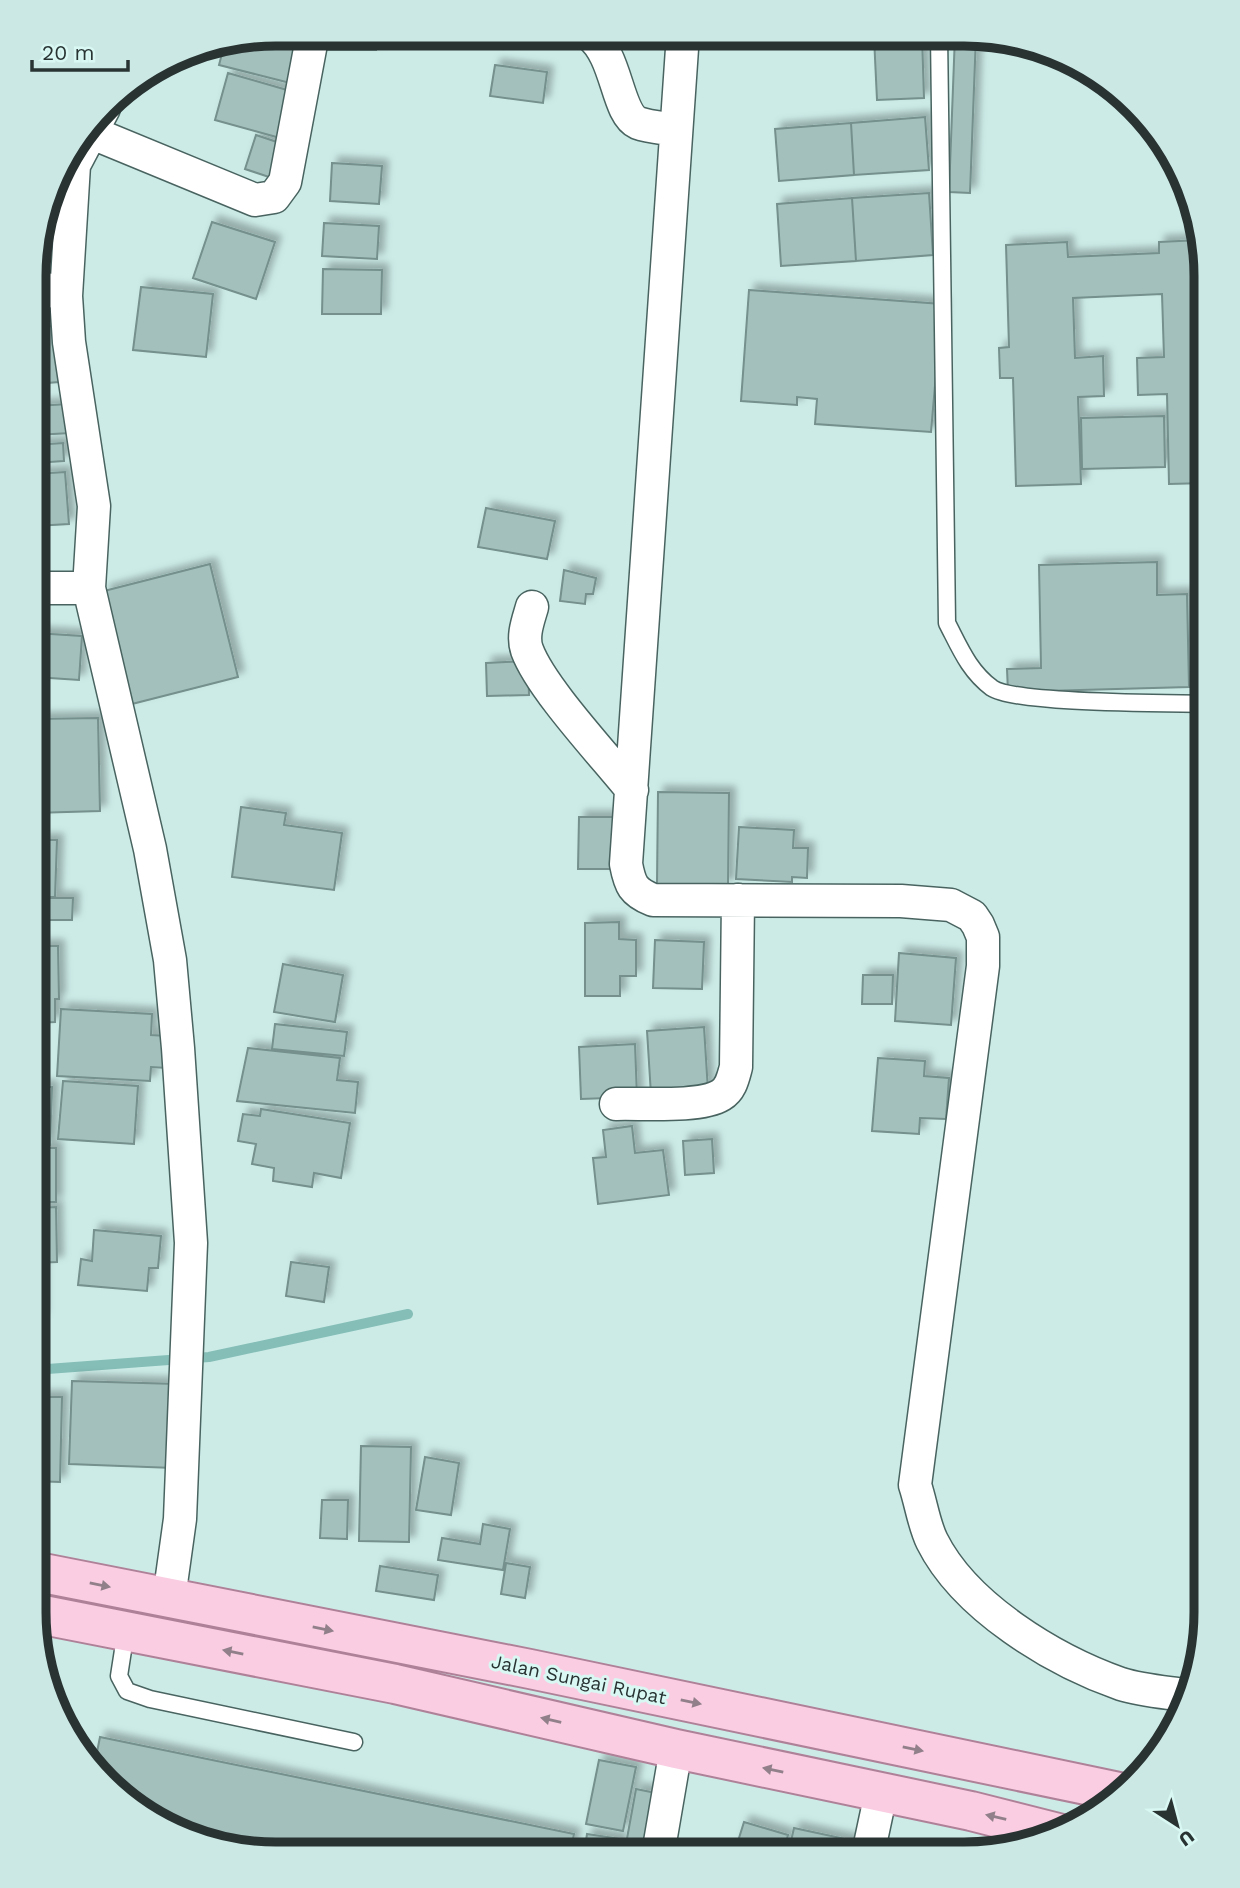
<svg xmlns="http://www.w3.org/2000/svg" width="1240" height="1888" font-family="'Work Sans',sans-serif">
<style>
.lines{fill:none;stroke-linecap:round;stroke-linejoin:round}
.stream{stroke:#85beb7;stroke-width:10}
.building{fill:#a3c0bc;stroke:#74908d;stroke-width:2;filter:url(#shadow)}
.service-casing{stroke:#496460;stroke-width:19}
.minor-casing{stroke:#496460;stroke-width:35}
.primary-casing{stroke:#af8198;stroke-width:42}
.service{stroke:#fff;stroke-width:16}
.minor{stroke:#fff;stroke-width:32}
.primary{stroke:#facde2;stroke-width:38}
.oneway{fill:#91808a}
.labels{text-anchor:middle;stroke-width:6;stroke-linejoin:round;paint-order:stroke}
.street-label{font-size:19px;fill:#283332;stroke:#d9f8f4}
.rim{fill:none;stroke:#283332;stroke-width:9}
</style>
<defs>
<filter id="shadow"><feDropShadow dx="6" dy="-6" stdDeviation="3.5" flood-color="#0004"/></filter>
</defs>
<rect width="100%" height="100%" fill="#ccebe7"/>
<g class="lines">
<path class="stream" d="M34,1370L209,1357L408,1314"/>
</g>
<path class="building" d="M324,33L376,34V50H323Z
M860,35H937L922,36L924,98L877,100L874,37Z
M955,35H976L970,193L949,192Z
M259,36L304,47L294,84L219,65L225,42Z
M495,65L547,72L543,103L490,96Z
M228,73L294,92L280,138L215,120Z
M925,117L929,170L854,175L851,123Z
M851,123L854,175L779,181L775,129Z
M256,135L286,145L275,179L245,169Z
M332,163L382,166L379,204L330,201Z
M929,193L933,255L856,261L852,198Z
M852,198L856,261L781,266L777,204Z
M212,222L275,242L256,299L193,278Z
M324,223L379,226L377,259L322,256Z
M1200,240L1207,275V483L1169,484L1167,394L1138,395L1137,358L1164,357L1162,294L1073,298L1075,358L1103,356L1104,396L1078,397L1081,484L1016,486L1013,378H1000L999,348L1009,347L1006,245L1067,242L1068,257L1159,253V242Z
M323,269L382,270L381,314H322Z
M141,287L213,294L206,357L133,350Z
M749,290L942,304L931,432L815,424L817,399L797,397V405L741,401Z
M54,326L59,382L35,384V327Z
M69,404L71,433L35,435V406Z
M1164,416L1165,467L1082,469L1081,418Z
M63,443L64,461L35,463V445Z
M65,472L69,524L35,526V474Z
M486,508L555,521L547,559L478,547Z
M1157,562V595L1187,594L1189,687L1008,692L1007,669L1041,668L1039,565Z
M210,564L238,677L132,704L104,591Z
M564,570L596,578L593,594H586L585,604L560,601Z
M35,633L82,636L79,680L35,677Z
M528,661L529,695L487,696L486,663Z
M98,718L100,811L34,813L35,719Z
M658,792L729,793L728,885L657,884Z
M241,807L286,813L284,825L342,833L334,890L232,877Z
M579,817H614L613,869H578Z
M739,827L794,830L793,848H808L807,878L792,877V882L736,879Z
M34,840H57L55,897H34Z
M34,898H73L72,920H34Z
M619,922V939L636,940V976H620V996H585V923Z
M655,940L704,942L702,989L653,988Z
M34,946H58L59,999H55V1022L34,1023Z
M899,953L956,958L951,1025L895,1021Z
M283,964L343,975L335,1022L274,1012Z
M863,975H893L892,1004H862Z
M61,1009L152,1014L151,1035L169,1036L167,1068L151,1067L150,1081L57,1076Z
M275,1024L347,1032L344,1056L272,1049Z
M704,1027L708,1091L651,1095L647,1031Z
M635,1044L637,1097L581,1099L579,1047Z
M248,1048L340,1058L337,1080L358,1082L355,1113L237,1101Z
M878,1058L925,1061L924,1076L949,1078L946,1119L920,1118L919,1134L872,1131Z
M63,1081L138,1086L134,1144L58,1139Z
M34,1086L52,1087L50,1145L34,1144Z
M261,1109L350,1123L341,1178L314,1173L312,1187L273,1181L274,1168L252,1164L256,1144L238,1141L243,1114L260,1116Z
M632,1126L635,1153L663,1150L669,1195L598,1204L593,1158L606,1157L603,1130Z
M712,1139L714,1173L685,1175L683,1141Z
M34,1148H56V1202H34Z
M56,1207L57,1262L34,1263V1208Z
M94,1230L161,1236L158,1268H149L147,1291L78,1285L81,1259L92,1261Z
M291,1262L329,1267L324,1302L286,1296Z
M34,1266H41V1318H34Z
M72,1381L177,1384L173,1468L69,1464Z
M34,1397H62L60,1482L33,1481Z
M361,1446L411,1447L409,1542L359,1541Z
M425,1457L459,1463L451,1515L416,1510Z
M322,1500H348L347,1539L320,1538Z
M483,1524L510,1529L503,1570L438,1560L442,1538L480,1544Z
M506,1563L530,1567L525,1598L501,1594Z
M380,1566L438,1575L434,1600L376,1591Z
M100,1737L574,1834L570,1854L244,1853L128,1805L95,1762Z
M599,1760L636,1767L623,1831L586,1824Z
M636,1789L661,1794L650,1848L626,1844Z
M744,1822L788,1835L783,1854H734Z
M794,1828L864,1843L862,1854H788Z
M587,1834L621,1839L618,1854H584Z"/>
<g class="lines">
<g class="service-casing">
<path id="service" d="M939,35L947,623C960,648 969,671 992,688C1015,704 1170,703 1207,704
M126,1631L119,1676L127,1691L150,1699L354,1742"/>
</g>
<g class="minor-casing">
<path id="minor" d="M589,34C618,55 616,113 638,123C649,127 665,128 676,130
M683,34L626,864C630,885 633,892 653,900L901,901L951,905L972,916L978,925L983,937V966L915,1485C921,1503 924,1525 932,1541C965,1607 1053,1660 1121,1684C1140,1690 1163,1692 1184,1695
M104,108L74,165L66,296L69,342L94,506L89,588L150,849L170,960L178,1048L191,1243L180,1519L169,1598
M90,132L255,200L274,197L285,182L313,33
M35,285L66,296
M35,588H89
M532,607C528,621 522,636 527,650C541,688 604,755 632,790
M616,1104C641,1103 700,1108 721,1095C731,1089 733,1078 736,1067L738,900
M658,1854L676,1749
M868,1854L881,1793"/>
</g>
<g class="primary-casing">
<path id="primary" d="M33,1571L530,1669L1124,1793
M33,1613L395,1684L676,1749L971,1811L1062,1834"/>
</g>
<use href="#service" class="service"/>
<use href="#minor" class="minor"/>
<use href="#primary" class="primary"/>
</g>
<defs><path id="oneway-solid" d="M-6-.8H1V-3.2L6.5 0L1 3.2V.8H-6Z" transform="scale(1.75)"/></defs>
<g class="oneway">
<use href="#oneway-solid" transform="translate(100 1585) rotate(12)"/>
<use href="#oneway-solid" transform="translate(323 1629) rotate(11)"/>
<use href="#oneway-solid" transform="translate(233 1652) rotate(-169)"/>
<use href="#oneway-solid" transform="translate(691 1702) rotate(12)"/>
<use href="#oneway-solid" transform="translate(551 1720) rotate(-167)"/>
<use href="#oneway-solid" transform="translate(913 1749) rotate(12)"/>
<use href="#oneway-solid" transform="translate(773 1770) rotate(-168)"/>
<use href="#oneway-solid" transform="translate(996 1817) rotate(-167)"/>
</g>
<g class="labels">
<g class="street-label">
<text transform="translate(579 1679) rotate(12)" y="7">Jalan Sungai Rupat</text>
</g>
</g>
<path d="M0 0H1240V1888H0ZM276 46H964A230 230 0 0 1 1194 276V1612A230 230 0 0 1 964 1842H276A230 230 0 0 1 46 1612V276A230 230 0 0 1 276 46Z" fill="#cbe8e4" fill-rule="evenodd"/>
<path class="rim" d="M276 46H964A230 230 0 0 1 1194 276V1612A230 230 0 0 1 964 1842H276A230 230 0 0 1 46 1612V276A230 230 0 0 1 276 46Z"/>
<g transform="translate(1177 1825) rotate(144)" stroke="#d9f8f4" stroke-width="5" paint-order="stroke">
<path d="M0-5L12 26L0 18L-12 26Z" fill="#283332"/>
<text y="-10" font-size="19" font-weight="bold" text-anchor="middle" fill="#283332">U</text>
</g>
<path d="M32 60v10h96v-10" fill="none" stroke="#283332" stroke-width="3.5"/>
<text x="42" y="60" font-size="21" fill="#283332" stroke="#d9f8f4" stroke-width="5" paint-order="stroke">20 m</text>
</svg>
